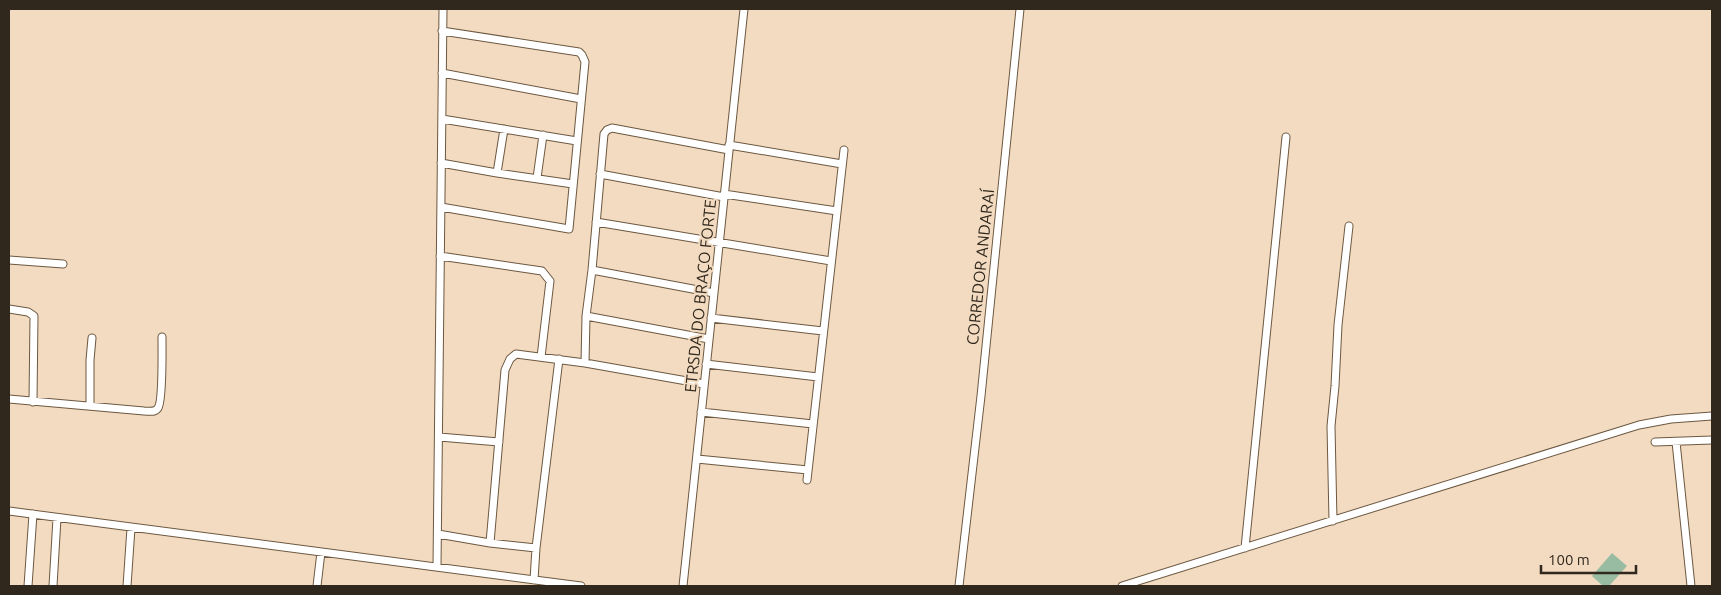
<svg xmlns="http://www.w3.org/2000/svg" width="1721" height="595" font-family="Ubuntu,sans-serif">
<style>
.green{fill:#98bca1}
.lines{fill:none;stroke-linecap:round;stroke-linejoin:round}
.street-casing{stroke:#6c5841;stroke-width:9}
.street{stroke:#fff;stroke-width:7}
.labels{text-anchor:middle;stroke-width:4;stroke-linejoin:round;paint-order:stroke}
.street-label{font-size:16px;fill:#30271d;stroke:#f2dbc0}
</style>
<rect width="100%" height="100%" fill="#f2dbc0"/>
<path class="green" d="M1612,553L1627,566L1609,586H1603L1592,576Z"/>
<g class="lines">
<g class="street-casing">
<path id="street" d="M442,73L581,99
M442,119L577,141
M729,145L842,164
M441,163L497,173L573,184
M497,173L504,129
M600,174L724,197
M537,178L543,135
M724,194L837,211
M441,207L569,229L585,62L582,55L579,52L442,31
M596,222L831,261
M440,256L542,271L550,281L541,357
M9,260L63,264
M592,270L714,293
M9,309L28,312L34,316L33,402
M586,316L709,339
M711,318L823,331
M706,364L818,377
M704,384L585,363L586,316L592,270L604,134L607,130L612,128L729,150
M9,399L144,411C148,411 155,413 158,408C163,401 162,349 162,337
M90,406V360L92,338
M701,412L813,424
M439,437L499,442
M1655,442L1712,440
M1676,442L1691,586
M697,459L808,470
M807,480L844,150
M9,511L581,586
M1333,521L1331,426L1335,386L1338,325L1349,226
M438,534L490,543L536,548
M490,543L505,370L510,359L516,354L585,363
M1245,548L1286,137
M437,567L443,9
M534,580L536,548L559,359
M28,586L33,514
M53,586L57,518
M127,586L131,528
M317,586L321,552
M683,586L744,9
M959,586L981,396L1020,9
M1122,586L1639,425L1671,419L1712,416"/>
</g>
<use href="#street" class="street"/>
</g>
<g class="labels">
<g class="street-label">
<text transform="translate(980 267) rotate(-84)" y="6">CORREDOR ANDARAÍ</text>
<text transform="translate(700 296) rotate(-84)" y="6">ETRSDA DO BRAÇO FORTE</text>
</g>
</g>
<rect width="1721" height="595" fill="none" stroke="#30271d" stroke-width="20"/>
<path d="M1541 565v8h95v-8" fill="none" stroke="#30271d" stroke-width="2.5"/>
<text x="1548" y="565" font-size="15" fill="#30271d" stroke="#f2dbc0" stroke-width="4" paint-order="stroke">100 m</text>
</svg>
